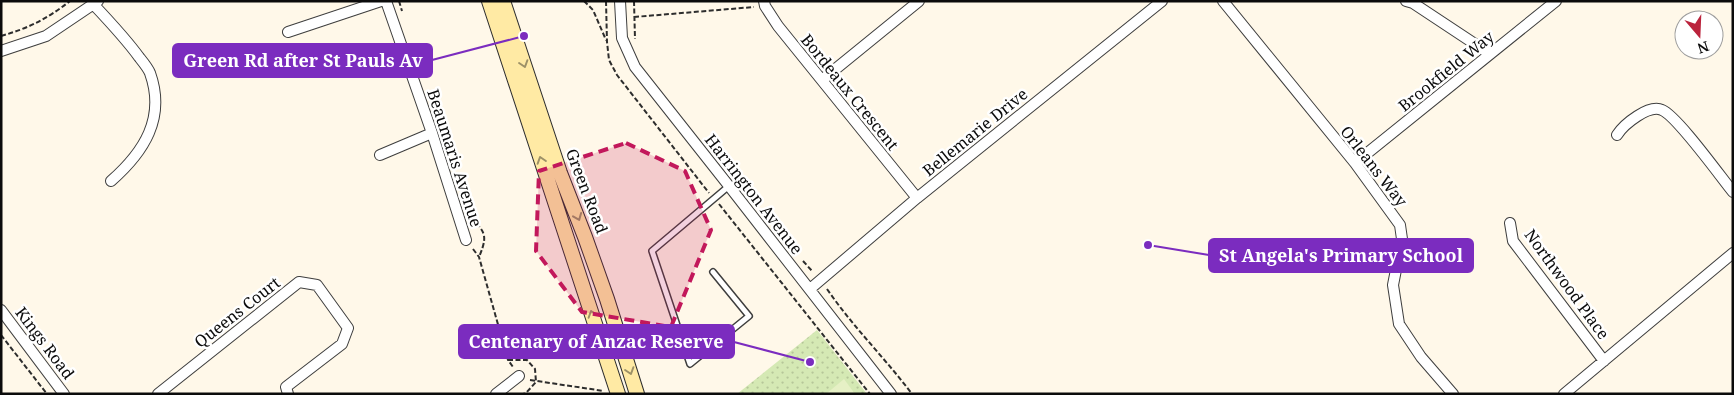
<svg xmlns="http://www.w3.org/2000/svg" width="1734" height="395" font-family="'Noto Serif',serif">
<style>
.green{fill:url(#green-dots)}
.pitch{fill:#e6f0c5}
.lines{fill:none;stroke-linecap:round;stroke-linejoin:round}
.service-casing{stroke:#3e3e3e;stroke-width:8}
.minor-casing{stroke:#3e3e3e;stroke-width:12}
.secondary-casing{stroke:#2d2d2d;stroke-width:16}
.path{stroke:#2d2d2d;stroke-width:2;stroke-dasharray:5 2.5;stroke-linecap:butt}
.service{stroke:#fff;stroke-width:5}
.minor{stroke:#fff;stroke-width:10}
.secondary{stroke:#ffeaa4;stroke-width:14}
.oneway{stroke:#9d9167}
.marked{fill:#c2185b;fill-opacity:0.2;stroke:#c2185b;stroke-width:4;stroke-dasharray:10 6;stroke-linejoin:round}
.labels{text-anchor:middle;stroke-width:5;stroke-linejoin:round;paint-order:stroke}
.street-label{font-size:16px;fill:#0b0b0b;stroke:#fff}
.leader{fill:none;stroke:#7b2cbf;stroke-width:2}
.callout-dot{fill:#7b2cbf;stroke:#fff;stroke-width:2}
.callout{fill:#7b2cbf;stroke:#7b2cbf;stroke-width:2}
.callout-label{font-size:18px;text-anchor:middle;font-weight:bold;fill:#fff}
</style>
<defs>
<pattern id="green-dots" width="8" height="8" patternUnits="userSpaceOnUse" patternTransform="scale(1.25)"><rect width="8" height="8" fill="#d5e9b4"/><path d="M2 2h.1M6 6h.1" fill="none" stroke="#b6c699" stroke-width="1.8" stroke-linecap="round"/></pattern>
</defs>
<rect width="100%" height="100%" fill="#fff8e9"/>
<path class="green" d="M817,330L867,394H737Z"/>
<path class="pitch" d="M844,379L855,394H826Z"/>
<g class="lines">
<g class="service-casing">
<path id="service" d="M713,272L749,316L690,364L652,251L729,186"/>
</g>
<g class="minor-casing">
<path id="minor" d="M386,1L432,133L466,240
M620,1L622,38L635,67L729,186L891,394
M764,1L765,6L778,26L917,198
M1223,1L1355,163L1400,225L1402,239L1393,285L1399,324L1421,357L1453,394
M1406,1L1413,3L1490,54
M94,5C110,22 126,39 139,57C143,62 148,68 150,73C166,118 144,152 111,181
M288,32L381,1
M1,51L46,36L98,1
M822,80L919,1
M1617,135C1624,124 1649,104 1662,110C1677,116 1720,176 1733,192
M380,155L432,133
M1355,163L1556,1
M1510,223L1513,241L1604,361
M810,289L917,198L1162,1
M1,310L64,394
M158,394L299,282L317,285L348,328L342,344L286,387L288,394
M496,394L519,376
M1564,394L1733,253"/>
</g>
<g class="secondary-casing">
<path id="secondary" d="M489,1L618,394
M503,1L560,173L585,237L607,299L637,394"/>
</g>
<path class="path" d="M399,1L402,11
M584,1L593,10L606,40
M606,1L607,42L609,60L617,75L709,193
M634,1L635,39
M634,17L754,7
M1,36C29,28 47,19 70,1
M719,204L870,394
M469,210C480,233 491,229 479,257
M473,249L479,257L508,360L513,367
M803,261L813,272
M827,289C853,327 885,358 912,394
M1,335L47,394
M508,360H527L535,369L536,382L526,393L523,394
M530,380L604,391"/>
<use href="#service" class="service"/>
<use href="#minor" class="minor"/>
<use href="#secondary" class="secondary"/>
</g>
<defs><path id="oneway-chevron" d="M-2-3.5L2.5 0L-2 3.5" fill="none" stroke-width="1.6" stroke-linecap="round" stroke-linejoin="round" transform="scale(1.25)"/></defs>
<g class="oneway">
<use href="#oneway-chevron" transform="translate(524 64) rotate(72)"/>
<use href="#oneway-chevron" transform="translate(541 160) rotate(-108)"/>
<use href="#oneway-chevron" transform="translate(578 217) rotate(68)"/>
<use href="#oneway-chevron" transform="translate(592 314) rotate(-108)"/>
<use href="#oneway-chevron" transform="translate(630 371) rotate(72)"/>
</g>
<path class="marked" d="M626,143L685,171L711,230L671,327L582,312L536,251L539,171Z"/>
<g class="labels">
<g class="street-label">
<text transform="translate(1446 71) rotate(-39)" y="6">Brookfield Way</text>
<text transform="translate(850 92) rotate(51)" y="6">Bordeaux Crescent</text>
<text transform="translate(975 132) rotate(-39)" y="6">Bellemarie Drive</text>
<text transform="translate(455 158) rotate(72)" y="6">Beaumaris Avenue</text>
<text transform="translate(1374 166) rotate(52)" y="6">Orleans Way</text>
<text transform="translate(587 191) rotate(69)" y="6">Green Road</text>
<text transform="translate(754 194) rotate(52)" y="6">Harrington Avenue</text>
<text transform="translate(1567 284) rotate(54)" y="6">Northwood Place</text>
<text transform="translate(237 312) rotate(-38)" y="6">Queens Court</text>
<text transform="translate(45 343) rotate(53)" y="6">Kings Road</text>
</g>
</g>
<path class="leader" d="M524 36L432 60M1148 245L1209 255M810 362L734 342"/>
<g class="callout-dot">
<circle cx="524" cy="36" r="5"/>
<circle cx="1148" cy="245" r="5"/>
<circle cx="810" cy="362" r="5"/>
</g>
<g class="callout">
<rect x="173" y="44" width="259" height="33" rx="5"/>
<rect x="1209" y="239" width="264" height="33" rx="5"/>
<rect x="459" y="325" width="275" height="33" rx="5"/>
</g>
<g class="callout-label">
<text x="303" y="67">Green Rd after St Pauls Av</text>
<text x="1341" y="262">St Angela's Primary School</text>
<text x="596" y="348">Centenary of Anzac Reserve</text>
</g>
<rect width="1734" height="395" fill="none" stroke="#0b0b0b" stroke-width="5"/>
<g transform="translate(1699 35) rotate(161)"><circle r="24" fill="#ffffff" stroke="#9d9d9d"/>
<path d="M0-4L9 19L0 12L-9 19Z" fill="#bb233c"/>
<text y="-8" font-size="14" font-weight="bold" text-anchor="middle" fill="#0b0b0b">N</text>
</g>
</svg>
